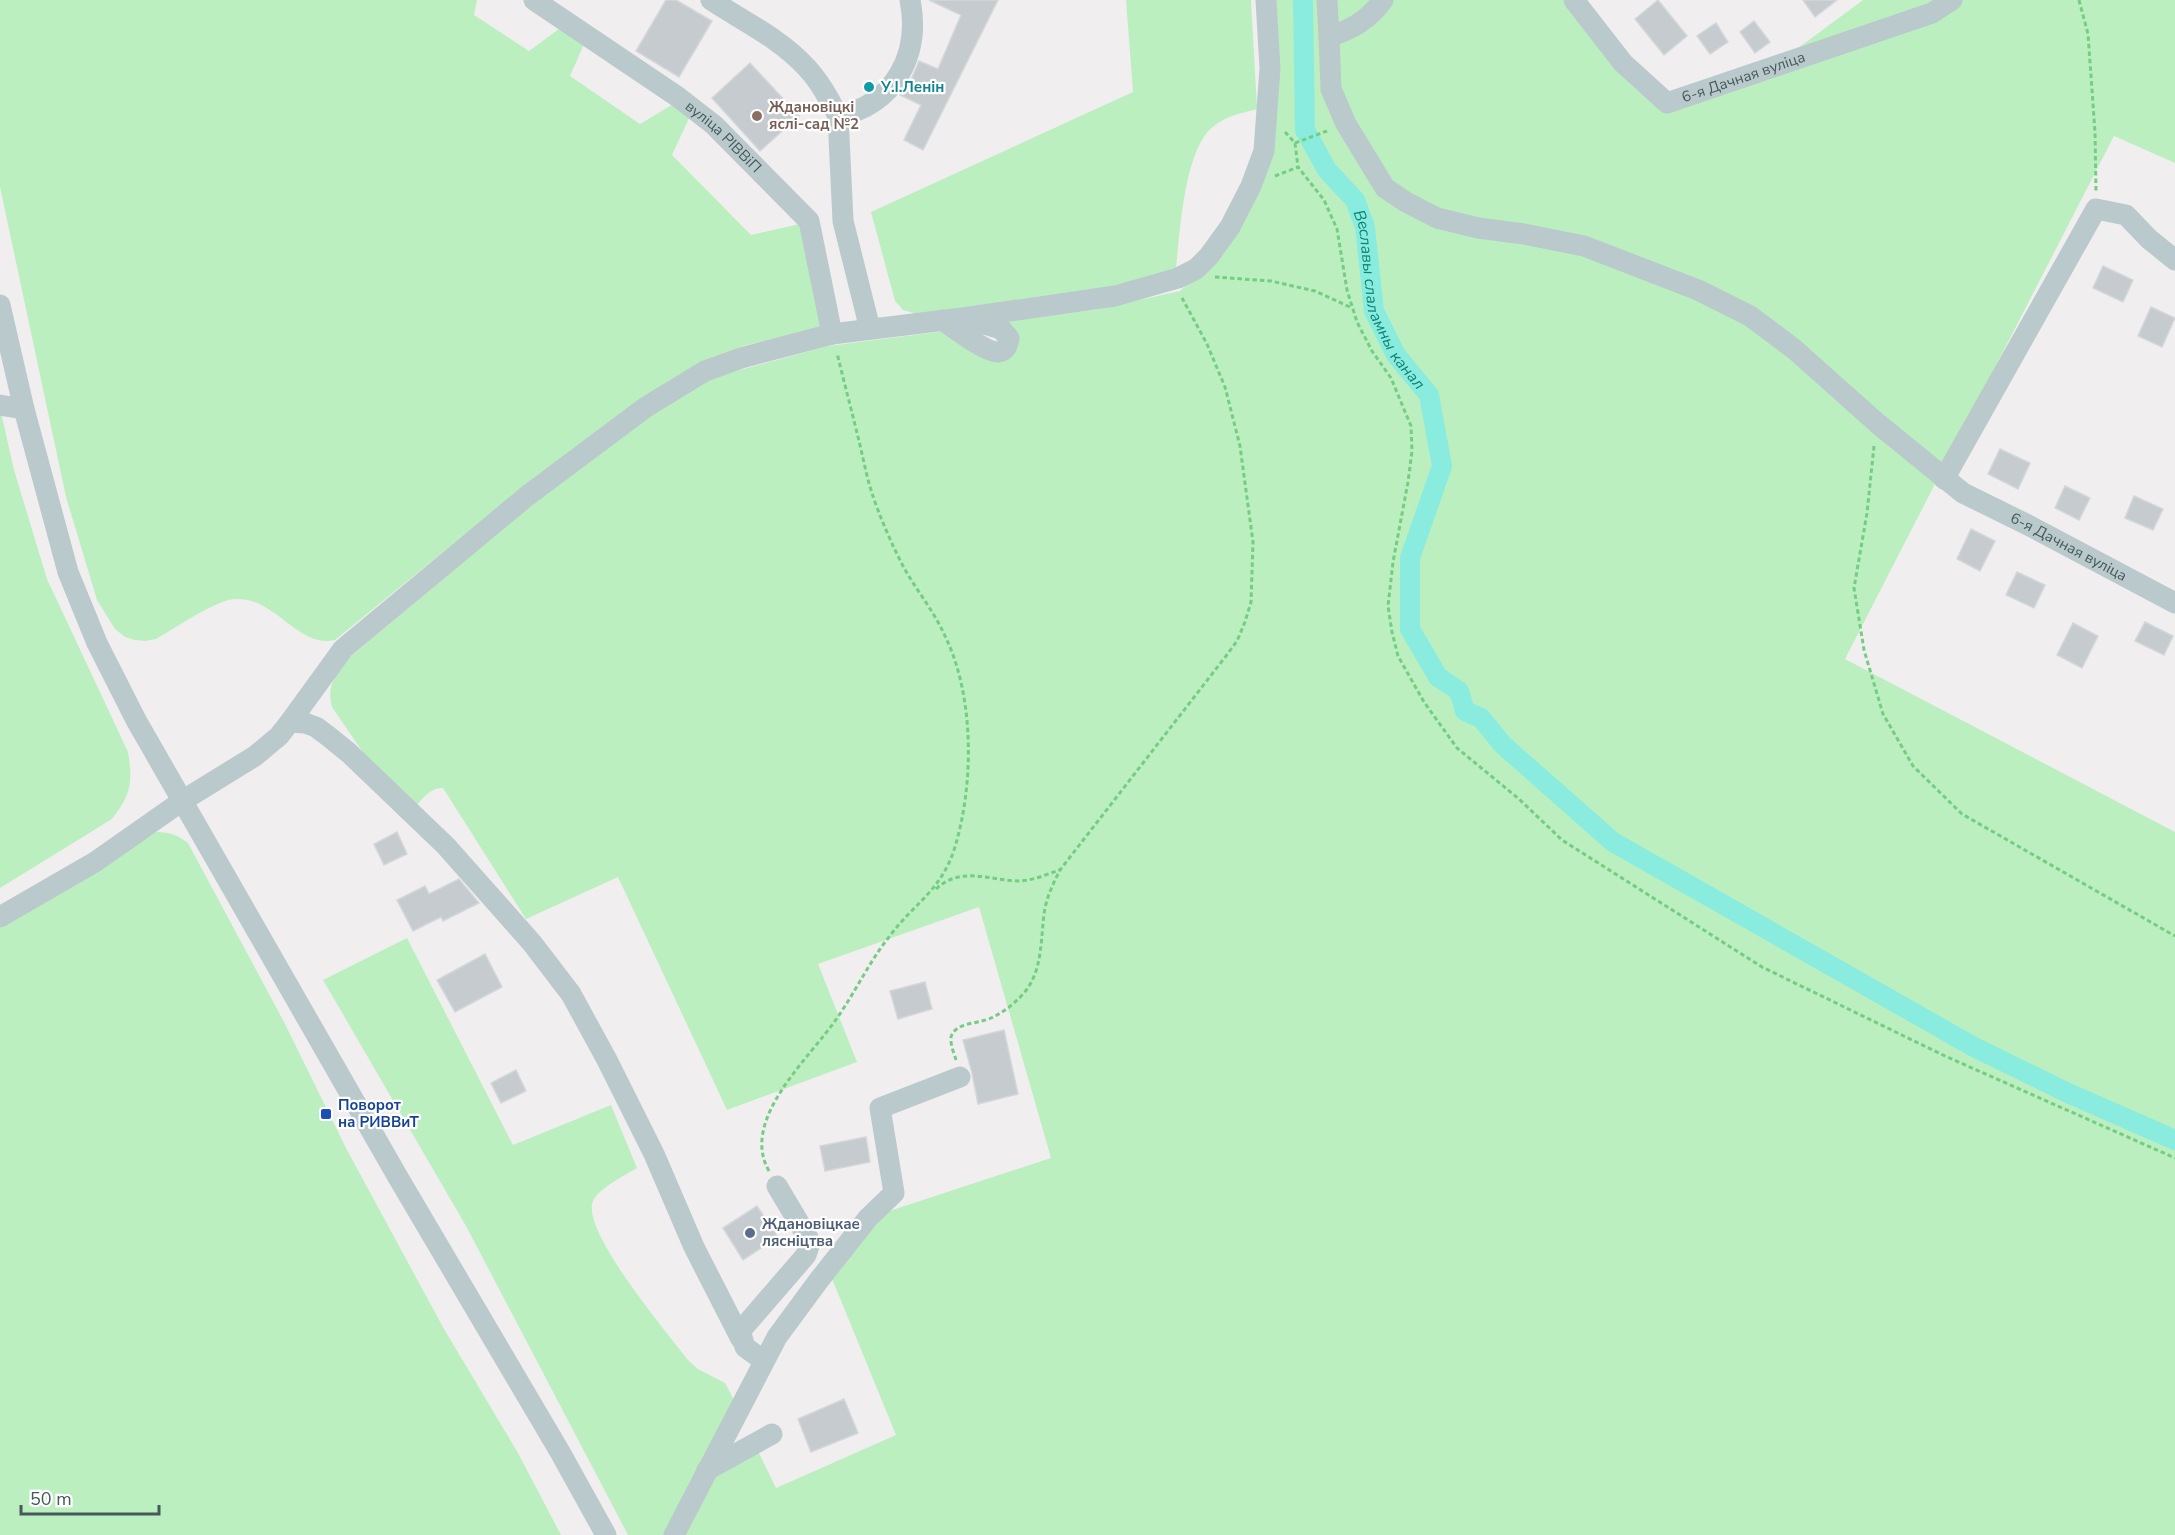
<svg xmlns="http://www.w3.org/2000/svg" width="2175" height="1535" font-family="'Nunito Sans',sans-serif">
<style>
.green{fill:#bcefbf}
.lines{fill:none;stroke-linecap:round;stroke-linejoin:round}
.canal{stroke:#89ecdf;stroke-width:20}
.building{fill:#c5cbce;stroke:#d2d7da;stroke-width:1.5}
.path{stroke:#74cd83;stroke-width:3;stroke-dasharray:4.5 3;stroke-linecap:butt}
.minor{stroke:#bac9cb;stroke-width:21}
.culture-dot{fill:#0f9aa8;stroke:#fff;stroke-width:2}
.education-dot{fill:#8d6e63;stroke:#fff;stroke-width:2}
.transit-dot{fill:#1a4fb4;stroke:#fff;stroke-width:2}
.service-dot{fill:#5c6f8a;stroke:#fff;stroke-width:2}
.labels{text-anchor:middle;stroke-width:4.5;stroke-linejoin:round;paint-order:stroke}
.street-label{font-size:15px;fill:#46595c;stroke:#fff}
.culture-label{font-size:15px;font-weight:bold;fill:#0d838f;stroke:#fff;text-anchor:start}
.education-label{font-size:15px;font-weight:bold;fill:#785e54;stroke:#fff;text-anchor:start}
.transit-label{font-size:15px;font-weight:bold;fill:#164399;stroke:#fff;text-anchor:start}
.service-label{font-size:15px;font-weight:bold;fill:#4e5e75;stroke:#fff;text-anchor:start}
.water-label{font-size:16px;font-style:italic;fill:#0d8375;stroke:#fff}
</style>
<rect width="100%" height="100%" fill="#f1eeef"/>
<path class="green" d="M0,0H477L474,15L529,51L563,26L585,42L570,76L640,124L675,103L691,114L672,155L751,235L804,223L826,326L743,346L707,359L670,380L535,477L335,640C298,649 275,596 235,599C215,600 174,629 156,639L145,641L135,640L125,637L115,629L97,600L66,497L0,187Z
M1126,0H1251L1257,109C1242,113 1226,116 1214,126C1184,148 1180,233 1176,268L1113,286L917,314L903,310L895,301L871,212L1133,92Z
M1275,0H1324L1346,124L1331,38L1385,0H1574L1667,103L1770,69L1863,0H2175V163L2114,136L1845,659L2175,832V1535H683L714,1474L758,1451L776,1488L896,1435L828,1269L868,1218L1051,1158L979,907L818,964L857,1062L727,1110L618,877L526,919L443,788C428,787 417,806 407,817L332,707C326,684 336,676 349,658L534,503L650,413L714,377L828,346L946,331L1003,359L997,321L1094,310L1180,291L1200,274L1258,188Z
M1329,0H1381L1331,35Z
M0,408L14,470L47,579L128,752C133,782 131,795 112,819L0,888Z
M154,832C168,832 177,834 188,843L284,1022L347,1150L444,1329L518,1453L561,1535H0V927Z
M407,938L513,1145L611,1105L637,1168C625,1175 598,1189 593,1201C580,1230 669,1335 688,1360L698,1369L725,1383L734,1400L666,1535H628L466,1226L323,980Z"/>
<g class="lines">
<path class="canal" id="s1" d="M1303,0L1305,130L1327,170L1355,200L1365,227L1374,311L1396,355L1429,395L1442,466L1410,558V629L1438,677L1459,691L1465,711L1481,718L1503,745L1613,842L1974,1047L2068,1093L2175,1140"/>
</g>
<path class="building" d="M666,0H676L712,21L679,77L636,51Z
M929,0H998L923,150L904,140L921,105L900,95L911,80L919,61L938,69L961,15Z
M1658,0L1687,36L1664,55L1635,19Z
M1803,0H1837L1815,17Z
M1754,21L1770,42L1755,53L1740,32Z
M1716,23L1728,42L1710,54L1697,36Z
M750,63L799,116L760,151L712,98Z
M2103,266L2133,280L2123,302L2093,288Z
M2151,307L2175,318L2162,347L2138,336Z
M2000,449L2030,463L2018,489L1988,474Z
M2065,486L2090,498L2079,520L2055,508Z
M2134,496L2163,509L2153,530L2125,518Z
M1971,529L1995,541L1980,571L1957,559Z
M2017,572L2045,585L2034,608L2006,595Z
M2145,622L2173,636L2164,655L2135,641Z
M2073,623L2098,636L2082,668L2057,655Z
M397,832L407,854L384,865L374,844Z
M459,879L479,903L443,921L441,917L413,931L397,900L425,886L429,894Z
M485,954L502,987L455,1012L437,980Z
M925,982L932,1009L898,1019L890,991Z
M1004,1030L1018,1094L978,1104L972,1073L963,1040Z
M516,1070L526,1091L501,1103L491,1083Z
M866,1137L870,1162L825,1171L820,1146Z
M757,1206L778,1237L743,1260L723,1228Z
M844,1399L858,1433L811,1452L798,1419Z"/>
<g class="lines">
<path class="path" d="M2079,0L2088,34L2095,132L2096,192
M1285,132L1295,143L1298,167
M1295,143L1327,131
M1275,176L1298,167L1324,200L1337,229L1347,290L1357,322L1372,351L1391,378L1411,426L1412,451L1408,482L1393,562L1388,606L1392,632L1398,656L1424,702L1457,748L1519,799L1562,840L1762,967L1945,1056L2175,1158
M1215,277L1271,281L1315,291L1352,308
M1874,446L1867,513L1854,588L1864,650L1883,714L1913,766L1962,814L2175,936
M936,889C961,866 988,880 1018,881C1031,881 1046,875 1059,870
M956,1060C954,1053 950,1044 951,1037C955,1022 979,1024 991,1018C1004,1012 1014,1004 1024,993C1044,969 1040,937 1045,908C1048,894 1054,882 1060,870L1226,656L1237,641L1245,622L1251,602L1253,542L1240,446L1225,387L1207,344L1182,298
M769,1171C739,1119 811,1057 837,1018C856,991 869,962 889,937C913,904 940,892 954,850C974,787 975,697 945,636C934,611 916,590 903,566C892,545 878,513 871,490C866,474 863,457 859,441C852,412 844,382 837,353"/>
<g class="minor">
<path id="s2" d="M534,0L678,97L714,125L809,221L832,334"/>
<path d="M711,0C743,21 781,39 807,68C820,82 829,99 838,116"/>
<path d="M1327,0L1329,37C1352,29 1369,20 1383,0"/>
<path id="s3" d="M1574,0L1623,63L1667,103L1932,13L1952,0"/>
<path id="s4" d="M1329,37L1331,89L1346,124L1385,188L1406,202L1437,218L1478,228L1524,234L1584,246L1698,290L1750,316L1794,349L1877,423L1963,493L2028,525L2175,603"/>
<path d="M0,305L24,409L68,572L97,643L136,720L399,1179L560,1452L606,1535"/>
<path d="M942,320C953,327 986,353 998,352C1006,351 1008,345 1009,338L1001,329L971,320"/>
<path d="M870,329L843,221L838,116C894,105 921,55 910,0"/>
<path d="M0,405L24,409"/>
<path d="M1944,479L2096,209L2126,215L2149,239L2175,260"/>
<path d="M290,722L305,723L316,727L328,736L349,753L446,846L532,943L571,994L607,1060L654,1154L694,1247L741,1339"/>
<path d="M0,917L95,862L182,801L255,756L279,736L290,722L343,649L527,496L646,407L705,371L741,358L832,334L962,318L1115,296L1178,278L1196,269L1209,256L1230,227L1251,186L1264,151L1270,68L1266,0"/>
<path d="M764,1361L745,1347L741,1334L743,1328L806,1255L809,1246L808,1238L777,1186"/>
<path d="M707,1470L772,1434"/>
<path d="M674,1535L777,1337L819,1280L868,1218L894,1193L880,1108L960,1077"/>
</g>
</g>
<circle class="culture-dot" cx="869" cy="87" r="6"/>
<circle class="education-dot" cx="757" cy="116" r="6"/>
<rect class="transit-dot" x="320" y="1108" width="12" height="12" rx="3"/>
<circle class="service-dot" cx="750" cy="1233" r="6"/>
<g class="labels">
<g class="street-label">
<text dy="5" stroke="none"><textPath href="#s3" startOffset="220">6-я Дачная вуліца</textPath></text>
<text dy="5" stroke="none"><textPath href="#s2" startOffset="234">вуліца РІВВіП</textPath></text>
<text dy="5" stroke="none"><textPath href="#s4" startOffset="951">6-я Дачная вуліца</textPath></text>
</g>
<g class="culture-label">
<text x="881" y="92">У.І.Ленін</text>
</g>
<g class="education-label">
<text x="769" y="112">Ждановіцкі<tspan x="769" dy="17">яслі-сад №2</tspan></text>
</g>
<g class="transit-label">
<text x="338" y="1110">Поворот<tspan x="338" dy="17">на РИВВиТ</tspan></text>
</g>
<g class="service-label">
<text x="762" y="1229">Ждановіцкае<tspan x="762" dy="17">лясніцтва</tspan></text>
</g>
<g class="water-label">
<text dy="6" stroke="none"><textPath href="#s1" startOffset="324">Веславы слаламны канал</textPath></text>
</g>
</g>
<path d="M21 1505v9h138v-9" fill="none" stroke="#46595c" stroke-width="3"/>
<text x="30" y="1505" font-size="18" fill="#46595c" stroke="#ffffff" stroke-width="4.5" paint-order="stroke">50 m</text>
</svg>
